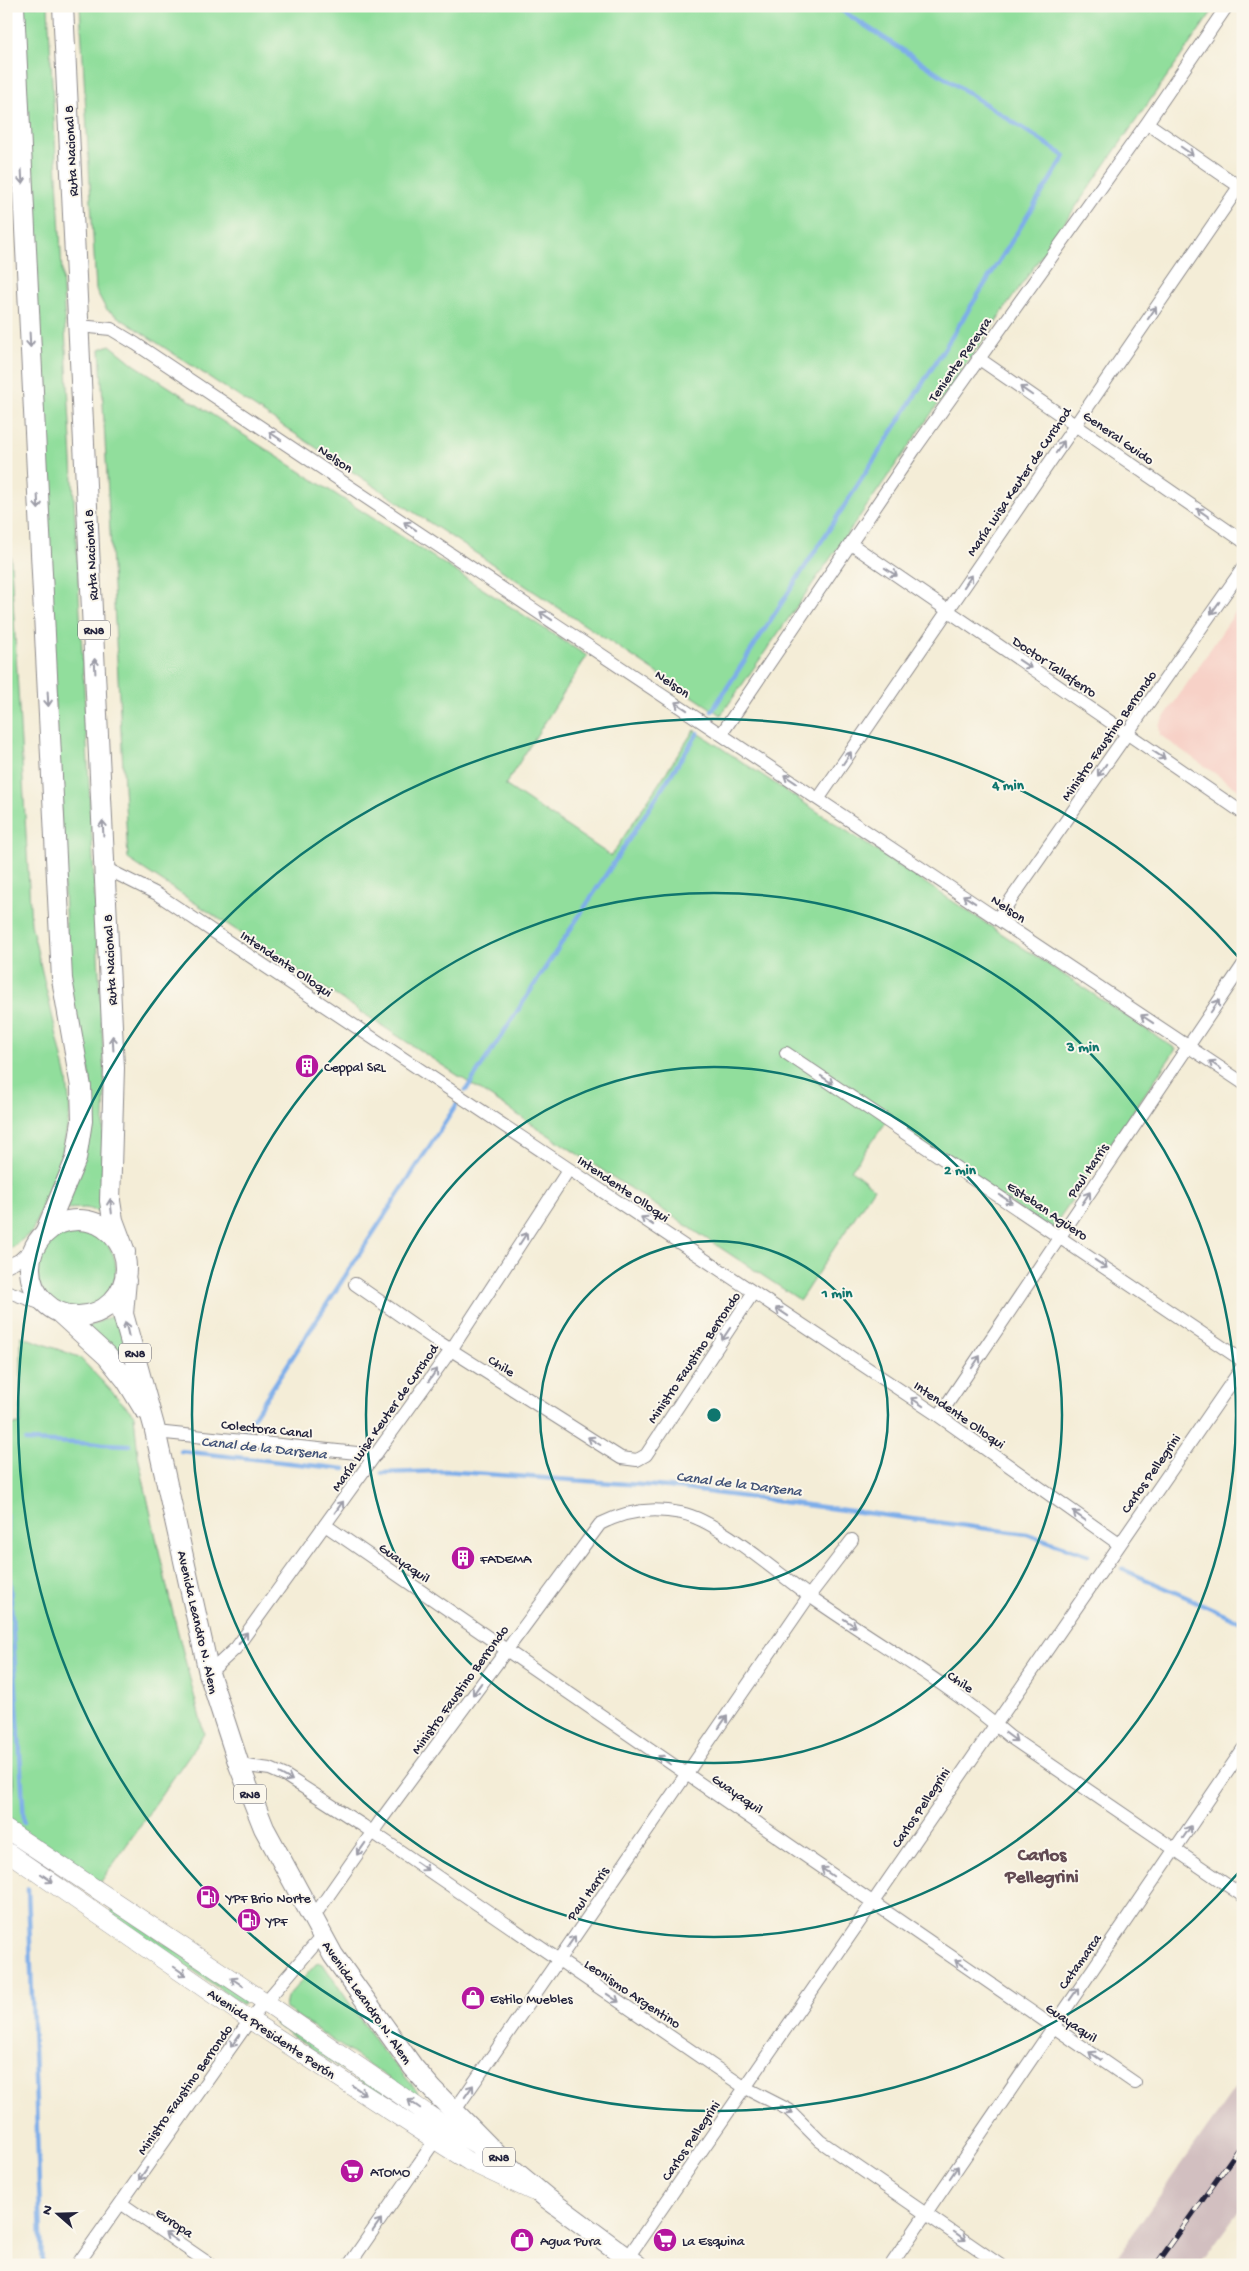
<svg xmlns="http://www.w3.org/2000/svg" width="1249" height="2271" font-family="'Gochi Hand',sans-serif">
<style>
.built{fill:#f7d1c7}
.industrial{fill:#d2bfc0}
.green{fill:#91de9c;stroke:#5a806c}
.forest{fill:#74bd84;stroke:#4b7060}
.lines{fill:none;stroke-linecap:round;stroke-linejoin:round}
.stream{stroke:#7eaee9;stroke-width:4.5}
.minor-casing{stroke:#8b8889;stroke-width:14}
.secondary-casing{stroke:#8b8889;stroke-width:19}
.primary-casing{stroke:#8b8889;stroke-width:22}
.trunk-casing{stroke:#8b8889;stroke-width:22}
.minor{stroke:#fff;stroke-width:12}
.secondary{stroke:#fff;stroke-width:18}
.primary{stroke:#fff;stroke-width:20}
.trunk{stroke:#fff;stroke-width:20}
.rail-casing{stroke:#22223b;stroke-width:5.5}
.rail{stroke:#fbf7ec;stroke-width:4;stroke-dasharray:11;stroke-linecap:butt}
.oneway{stroke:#9c9ca7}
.ring{fill:none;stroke:#0f766e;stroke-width:2.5}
.labels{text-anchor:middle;stroke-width:4;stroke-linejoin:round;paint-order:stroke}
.shield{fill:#fbf7ec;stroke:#636270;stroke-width:1}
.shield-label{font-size:12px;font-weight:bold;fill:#22223b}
.street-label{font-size:14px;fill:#22223b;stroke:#fbf7ec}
.poi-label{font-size:14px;fill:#22223b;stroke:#fbf7ec;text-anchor:start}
.water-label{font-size:15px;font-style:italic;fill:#425378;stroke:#fbf7ec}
.district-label{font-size:19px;font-weight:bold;fill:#624b53;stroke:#fbf7ec}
.centre{fill:#0f766e;stroke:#fbf7ec;stroke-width:2.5}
.ring-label{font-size:15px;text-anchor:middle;font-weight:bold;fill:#0f766e;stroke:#fbf7ec;stroke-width:4;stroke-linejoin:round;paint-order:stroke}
</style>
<rect width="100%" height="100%" fill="#fbf7ec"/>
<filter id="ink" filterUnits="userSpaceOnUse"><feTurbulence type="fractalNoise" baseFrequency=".02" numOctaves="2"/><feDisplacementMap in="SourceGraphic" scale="10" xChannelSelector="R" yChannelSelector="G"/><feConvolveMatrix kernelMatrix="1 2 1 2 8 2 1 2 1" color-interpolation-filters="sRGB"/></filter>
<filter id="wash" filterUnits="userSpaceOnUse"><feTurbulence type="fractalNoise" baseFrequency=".0096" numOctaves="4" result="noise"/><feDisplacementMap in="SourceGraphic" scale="20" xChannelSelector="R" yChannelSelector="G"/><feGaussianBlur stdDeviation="1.12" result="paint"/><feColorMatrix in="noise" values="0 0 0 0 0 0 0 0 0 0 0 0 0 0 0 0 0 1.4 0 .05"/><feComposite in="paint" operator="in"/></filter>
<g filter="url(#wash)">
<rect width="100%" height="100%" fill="#f4edd7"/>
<path class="built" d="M1243,601V793L1160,735L1159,725Z"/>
<path class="industrial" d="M1243,2077V2205L1199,2265H1111Z"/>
<path class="green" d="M20,6H48L105,1087L101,1212L86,1208L64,1209C72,1182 85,1151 90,1124C96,1081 82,1032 69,991Z
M80,6H1216L721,715L106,309L96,290Z
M110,345L135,365L587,656L505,785L611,856L694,730L1176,1049L1051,1230L887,1121L851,1170L874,1188L800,1300L128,859L100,349Z
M6,474L31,924L67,1079L70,1112L61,1159L32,1232L6,1252Z
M36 1269a40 40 0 1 1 80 0a40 40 0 1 1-80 0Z
M119,1313L140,1387L87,1327Z
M21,1336L79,1357L134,1415L138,1456L171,1605L204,1734L100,1883L6,1820V1425L21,1424Z
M114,1908L246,2000L243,2005L110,1913Z
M320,1963L323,1964L380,2048L416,2089L418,2093L415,2096L285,2008L287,1997L316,1964Z
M278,2019L429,2121L425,2126L275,2024Z"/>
<path class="forest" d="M6,1714L14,1787L8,1815L6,1814Z"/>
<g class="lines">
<path class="stream" d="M712,711L899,421L1065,156L835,6
M466,1090L698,733
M245,1430L457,1104
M26,1441L130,1445
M181,1451L345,1469
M382,1473L444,1471L669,1487L1027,1534L1088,1555
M6,1515L24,1822
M1122,1569L1243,1622
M28,1889L42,2265"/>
</g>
</g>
<g filter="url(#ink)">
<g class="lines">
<g class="minor-casing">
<path id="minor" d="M1147,123L1243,189
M79,326L111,329L136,344L1243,1083
M978,358L1243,541
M851,544L1243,813
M722,733L914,450L1147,123L1227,6
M819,798L1243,181
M105,868L157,894L939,1416L1119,1544
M998,918L1243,568
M786,1053L1243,1361
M6,1266L19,1260L36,1244
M355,1284L437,1341L621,1458L637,1460L646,1455L753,1293
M6,1291L48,1306
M939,1416L1243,965
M156,1432L376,1455
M325,1525L1135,2083
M209,1673L236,1648L451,1350L569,1169
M239,1765L270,1769L286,1776L362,1825L744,2087L789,2110L820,2141L1000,2265
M312,1919L381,1820L600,1524C625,1511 653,1507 681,1513C717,1520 776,1572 808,1595C875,1642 948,1683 1010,1737L1243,1896
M451,2116L809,1596L852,1540
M122,2204L211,2265
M624,2263L1243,1366
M77,2265L250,2020L322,1936
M349,2265L440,2133
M891,2265L1243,1749"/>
</g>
<g class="secondary-casing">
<path id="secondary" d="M6,1829L264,2001L445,2126L492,2154
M6,1851L250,2020L435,2140L468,2161L532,2191"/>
</g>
<g class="primary-casing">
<path id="primary" d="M30 1268a48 48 0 1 1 96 0a48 48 0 1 1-96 0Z
M126,1280L123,1314L154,1426L209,1673L239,1765L264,1828L333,1955L413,2067L433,2090L507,2165L548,2199L637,2265
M60,1313L107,1356L127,1381L144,1409"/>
</g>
<g class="trunk-casing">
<path id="trunk" d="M14,6L62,979L81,1087L82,1121L76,1159L45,1233
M63,6L114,1068L110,1201L113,1220L125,1252"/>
</g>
<use href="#minor" class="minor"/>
<use href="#secondary" class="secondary"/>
<use href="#primary" class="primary"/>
<use href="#trunk" class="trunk"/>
<g class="rail-casing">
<path id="rail" d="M1156,2265L1243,2143"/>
</g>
<use href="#rail" class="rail"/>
</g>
<defs><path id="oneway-shaft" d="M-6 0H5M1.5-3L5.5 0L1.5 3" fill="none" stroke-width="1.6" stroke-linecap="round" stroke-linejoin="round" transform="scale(1.25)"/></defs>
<g class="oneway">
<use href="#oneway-shaft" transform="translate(1187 151) rotate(35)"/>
<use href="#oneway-shaft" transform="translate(22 177) rotate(87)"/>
<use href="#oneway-shaft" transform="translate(1152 313) rotate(-56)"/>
<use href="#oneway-shaft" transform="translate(30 340) rotate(87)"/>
<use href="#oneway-shaft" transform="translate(1026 391) rotate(-145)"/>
<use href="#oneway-shaft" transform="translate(275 436) rotate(-146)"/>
<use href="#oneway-shaft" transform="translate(1060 447) rotate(-56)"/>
<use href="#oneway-shaft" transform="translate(38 502) rotate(87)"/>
<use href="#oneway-shaft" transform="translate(1203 513) rotate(-145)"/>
<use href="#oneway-shaft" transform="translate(410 526) rotate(-146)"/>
<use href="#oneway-shaft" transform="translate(891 572) rotate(34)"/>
<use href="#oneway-shaft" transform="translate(968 581) rotate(-56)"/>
<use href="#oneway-shaft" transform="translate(1215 608) rotate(125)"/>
<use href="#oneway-shaft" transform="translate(546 616) rotate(-146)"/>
<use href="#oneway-shaft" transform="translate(1025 664) rotate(34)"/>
<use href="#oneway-shaft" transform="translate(95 666) rotate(-93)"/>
<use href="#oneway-shaft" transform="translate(48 699) rotate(87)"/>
<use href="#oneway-shaft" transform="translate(681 706) rotate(-146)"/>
<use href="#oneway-shaft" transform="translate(1159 755) rotate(34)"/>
<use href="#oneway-shaft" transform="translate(847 758) rotate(-56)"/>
<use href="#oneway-shaft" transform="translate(1102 770) rotate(125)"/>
<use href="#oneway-shaft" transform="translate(790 779) rotate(-146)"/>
<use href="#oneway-shaft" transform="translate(103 828) rotate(-93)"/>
<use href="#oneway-shaft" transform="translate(969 899) rotate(-147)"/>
<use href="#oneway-shaft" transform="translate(1215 1006) rotate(-56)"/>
<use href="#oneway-shaft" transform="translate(1147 1019) rotate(-146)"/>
<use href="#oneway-shaft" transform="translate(113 1043) rotate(-93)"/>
<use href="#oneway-shaft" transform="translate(1215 1065) rotate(-146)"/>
<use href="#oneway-shaft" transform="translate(827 1080) rotate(34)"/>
<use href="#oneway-shaft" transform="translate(1086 1198) rotate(-56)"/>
<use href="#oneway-shaft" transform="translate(1006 1199) rotate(34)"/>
<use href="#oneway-shaft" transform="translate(111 1206) rotate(-96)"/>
<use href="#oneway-shaft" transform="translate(647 1221) rotate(-146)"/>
<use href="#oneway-shaft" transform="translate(523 1239) rotate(-57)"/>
<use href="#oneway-shaft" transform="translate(1101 1264) rotate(34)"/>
<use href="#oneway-shaft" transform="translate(782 1312) rotate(-146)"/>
<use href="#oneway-shaft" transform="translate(127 1329) rotate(-103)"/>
<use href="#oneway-shaft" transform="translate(726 1334) rotate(124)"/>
<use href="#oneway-shaft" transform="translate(976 1362) rotate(-56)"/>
<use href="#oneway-shaft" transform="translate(433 1375) rotate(-55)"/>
<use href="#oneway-shaft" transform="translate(917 1402) rotate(-146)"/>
<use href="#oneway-shaft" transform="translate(594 1441) rotate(-148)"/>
<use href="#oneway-shaft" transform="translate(339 1507) rotate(-54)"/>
<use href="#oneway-shaft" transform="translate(1079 1516) rotate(-145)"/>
<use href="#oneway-shaft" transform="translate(850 1623) rotate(34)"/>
<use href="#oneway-shaft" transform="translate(243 1638) rotate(-54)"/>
<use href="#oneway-shaft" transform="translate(477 1689) rotate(126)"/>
<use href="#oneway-shaft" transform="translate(723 1722) rotate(-55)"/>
<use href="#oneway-shaft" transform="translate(1011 1737) rotate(37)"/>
<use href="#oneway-shaft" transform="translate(664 1760) rotate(-145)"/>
<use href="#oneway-shaft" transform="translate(286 1777) rotate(29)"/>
<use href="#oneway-shaft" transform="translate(1187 1832) rotate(-56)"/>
<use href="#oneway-shaft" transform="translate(361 1849) rotate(125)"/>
<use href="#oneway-shaft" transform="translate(422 1866) rotate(35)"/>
<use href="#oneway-shaft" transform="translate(827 1872) rotate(-145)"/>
<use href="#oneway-shaft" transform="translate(47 1878) rotate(35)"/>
<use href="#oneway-shaft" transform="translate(571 1942) rotate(-55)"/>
<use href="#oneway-shaft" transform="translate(961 1964) rotate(-146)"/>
<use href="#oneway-shaft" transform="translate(180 1971) rotate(35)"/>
<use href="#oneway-shaft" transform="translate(237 1982) rotate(-146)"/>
<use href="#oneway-shaft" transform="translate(1074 1994) rotate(-55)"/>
<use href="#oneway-shaft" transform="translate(613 1998) rotate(34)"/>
<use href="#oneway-shaft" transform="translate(235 2041) rotate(125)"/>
<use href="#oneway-shaft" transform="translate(1095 2056) rotate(-146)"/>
<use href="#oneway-shaft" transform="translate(359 2090) rotate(33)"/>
<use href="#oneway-shaft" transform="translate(469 2091) rotate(-55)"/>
<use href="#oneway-shaft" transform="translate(414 2104) rotate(-145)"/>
<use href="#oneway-shaft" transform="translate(787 2110) rotate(34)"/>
<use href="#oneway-shaft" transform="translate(954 2172) rotate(-56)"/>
<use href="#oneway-shaft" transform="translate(143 2174) rotate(125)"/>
<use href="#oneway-shaft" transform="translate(377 2225) rotate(-55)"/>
<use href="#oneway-shaft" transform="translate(960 2236) rotate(35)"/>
<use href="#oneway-shaft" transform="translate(171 2237) rotate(-146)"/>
</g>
</g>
<g class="ring">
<circle cx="714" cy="1415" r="174"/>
<circle cx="714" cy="1415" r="348"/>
<circle cx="714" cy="1415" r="522"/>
<path d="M1239 1872A696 696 0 1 1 1239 958"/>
</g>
<defs>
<g id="building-disc" transform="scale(1.25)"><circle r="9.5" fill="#b5179e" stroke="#fbf7ec"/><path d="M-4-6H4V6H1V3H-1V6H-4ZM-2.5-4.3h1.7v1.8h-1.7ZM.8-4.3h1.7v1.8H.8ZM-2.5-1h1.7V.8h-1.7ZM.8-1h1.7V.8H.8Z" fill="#fff"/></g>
<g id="fuel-disc" transform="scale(1.25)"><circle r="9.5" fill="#b5179e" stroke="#fbf7ec"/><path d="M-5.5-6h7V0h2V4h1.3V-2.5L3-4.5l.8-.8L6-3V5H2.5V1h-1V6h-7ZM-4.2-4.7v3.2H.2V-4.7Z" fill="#fff"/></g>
<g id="shop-disc" transform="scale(1.25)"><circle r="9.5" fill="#b5179e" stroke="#fbf7ec"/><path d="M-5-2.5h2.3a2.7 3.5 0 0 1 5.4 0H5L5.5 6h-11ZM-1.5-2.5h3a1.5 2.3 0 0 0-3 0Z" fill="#fff"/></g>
<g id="supermarket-disc" transform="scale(1.25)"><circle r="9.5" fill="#b5179e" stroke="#fbf7ec"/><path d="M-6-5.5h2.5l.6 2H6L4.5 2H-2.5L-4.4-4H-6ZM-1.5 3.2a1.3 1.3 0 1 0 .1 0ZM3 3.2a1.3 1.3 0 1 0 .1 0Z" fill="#fff"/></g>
</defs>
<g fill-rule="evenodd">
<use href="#building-disc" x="307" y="1066"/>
<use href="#building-disc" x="463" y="1558"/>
<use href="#fuel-disc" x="208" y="1897"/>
<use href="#fuel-disc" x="249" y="1920"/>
<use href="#shop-disc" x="473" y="1998"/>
<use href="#supermarket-disc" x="352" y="2171"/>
<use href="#shop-disc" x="522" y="2240"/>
<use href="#supermarket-disc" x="665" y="2240"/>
</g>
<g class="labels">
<g class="shield">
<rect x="78" y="620.5" width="32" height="19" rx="4"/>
<rect x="119" y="1343.5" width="32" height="19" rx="4"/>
<rect x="234" y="1784.5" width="32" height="19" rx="4"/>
<rect x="483" y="2147.5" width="32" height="19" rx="4"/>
</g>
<g class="shield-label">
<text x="94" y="634">RN8</text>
<text x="135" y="1357">RN8</text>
<text x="250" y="1798">RN8</text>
<text x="499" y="2161">RN8</text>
</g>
<g class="street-label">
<text transform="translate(70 151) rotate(-93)" y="5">Ruta Nacional 8</text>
<text transform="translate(959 359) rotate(-55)" y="5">Teniente Pereyra</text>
<text transform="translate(1119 437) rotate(35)" y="5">General Guido</text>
<text transform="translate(336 458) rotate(34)" y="5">Nelson</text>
<text transform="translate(1018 481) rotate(-56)" y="5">María Luisa Keuter de Curchod</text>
<text transform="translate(90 555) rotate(-93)" y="5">Ruta Nacional 8</text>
<text transform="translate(1055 666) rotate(34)" y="5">Doctor Tallaferro</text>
<text transform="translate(673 683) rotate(34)" y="5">Nelson</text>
<text transform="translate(1108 735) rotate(-55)" y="5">Ministro Faustino Berrondo</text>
<text transform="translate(1009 908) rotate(34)" y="5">Nelson</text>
<text transform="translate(109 960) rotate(-93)" y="5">Ruta Nacional 8</text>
<text transform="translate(287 963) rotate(34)" y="5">Intendente Olloqui</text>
<text transform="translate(1087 1170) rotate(-56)" y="5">Paul Harris</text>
<text transform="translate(624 1188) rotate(34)" y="5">Intendente Olloqui</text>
<text transform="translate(1048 1210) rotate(34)" y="5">Esteban Agüero</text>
<text transform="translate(693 1357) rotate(-56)" y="5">Ministro Faustino Berrondo</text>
<text transform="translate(502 1365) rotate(32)" y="5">Chile</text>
<text transform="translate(960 1414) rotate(35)" y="5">Intendente Olloqui</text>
<text transform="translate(384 1417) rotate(-55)" y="5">María Luisa Keuter de Curchod</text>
<text transform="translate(267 1428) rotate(6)" y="5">Colectora Canal</text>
<text transform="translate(1150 1473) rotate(-55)" y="5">Carlos Pellegrini</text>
<text transform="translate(405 1562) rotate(35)" y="5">Guayaquil</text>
<text transform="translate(199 1622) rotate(77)" y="5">Avenida Leandro N. Alem</text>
<text transform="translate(961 1681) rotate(34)" y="5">Chile</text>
<text transform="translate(459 1689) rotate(-54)" y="5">Ministro Faustino Berrondo</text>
<text transform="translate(738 1793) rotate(35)" y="5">Guayaquil</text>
<text transform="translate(920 1807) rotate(-56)" y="5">Carlos Pellegrini</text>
<text transform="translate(587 1893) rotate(-55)" y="5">Paul Harris</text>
<text transform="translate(1079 1961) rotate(-55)" y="5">Catamarca</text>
<text transform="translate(633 1993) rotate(34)" y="5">Leonismo Argentino</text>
<text transform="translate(368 2002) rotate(55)" y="5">Avenida Leandro N. Alem</text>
<text transform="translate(1072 2022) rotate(34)" y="5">Guayaquil</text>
<text transform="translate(272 2033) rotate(34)" y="5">Avenida Presidente Perón</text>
<text transform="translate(184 2089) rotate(-55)" y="5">Ministro Faustino Berrondo</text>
<text transform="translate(690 2140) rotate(-56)" y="5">Carlos Pellegrini</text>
<text transform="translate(175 2222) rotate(34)" y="5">Europa</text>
</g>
<g class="poi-label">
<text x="324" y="1071">Ceppal SRL</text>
<text x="480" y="1563">FADEMA</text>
<text x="226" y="1902">YPF Brio Norte</text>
<text x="266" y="1925">YPF</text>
<text x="490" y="2003">Estilo Muebles</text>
<text x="370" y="2176">ATOMO</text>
<text x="540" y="2245">Agua Pura</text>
<text x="682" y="2245">La Esquina</text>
</g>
<g class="water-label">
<text transform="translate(264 1447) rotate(6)" y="5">Canal de la Darsena</text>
<text transform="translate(739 1483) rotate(7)" y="5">Canal de la Darsena</text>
</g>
<g class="district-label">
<text x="1042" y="1860">Carlos<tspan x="1042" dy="22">Pellegrini</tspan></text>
</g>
</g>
<circle cx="714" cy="1415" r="8" class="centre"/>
<g class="ring-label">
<text x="1008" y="789">4 min</text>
<text x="1083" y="1051">3 min</text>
<text x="960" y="1174">2 min</text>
<text x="837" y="1297">1 min</text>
</g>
<rect width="1249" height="2271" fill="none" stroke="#fbf7ec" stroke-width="25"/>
<g transform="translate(58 2214) rotate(290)" stroke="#fbf7ec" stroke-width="4" paint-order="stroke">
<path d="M0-4L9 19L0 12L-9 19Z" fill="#22223b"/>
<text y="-8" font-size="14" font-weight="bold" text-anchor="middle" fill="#22223b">N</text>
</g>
</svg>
